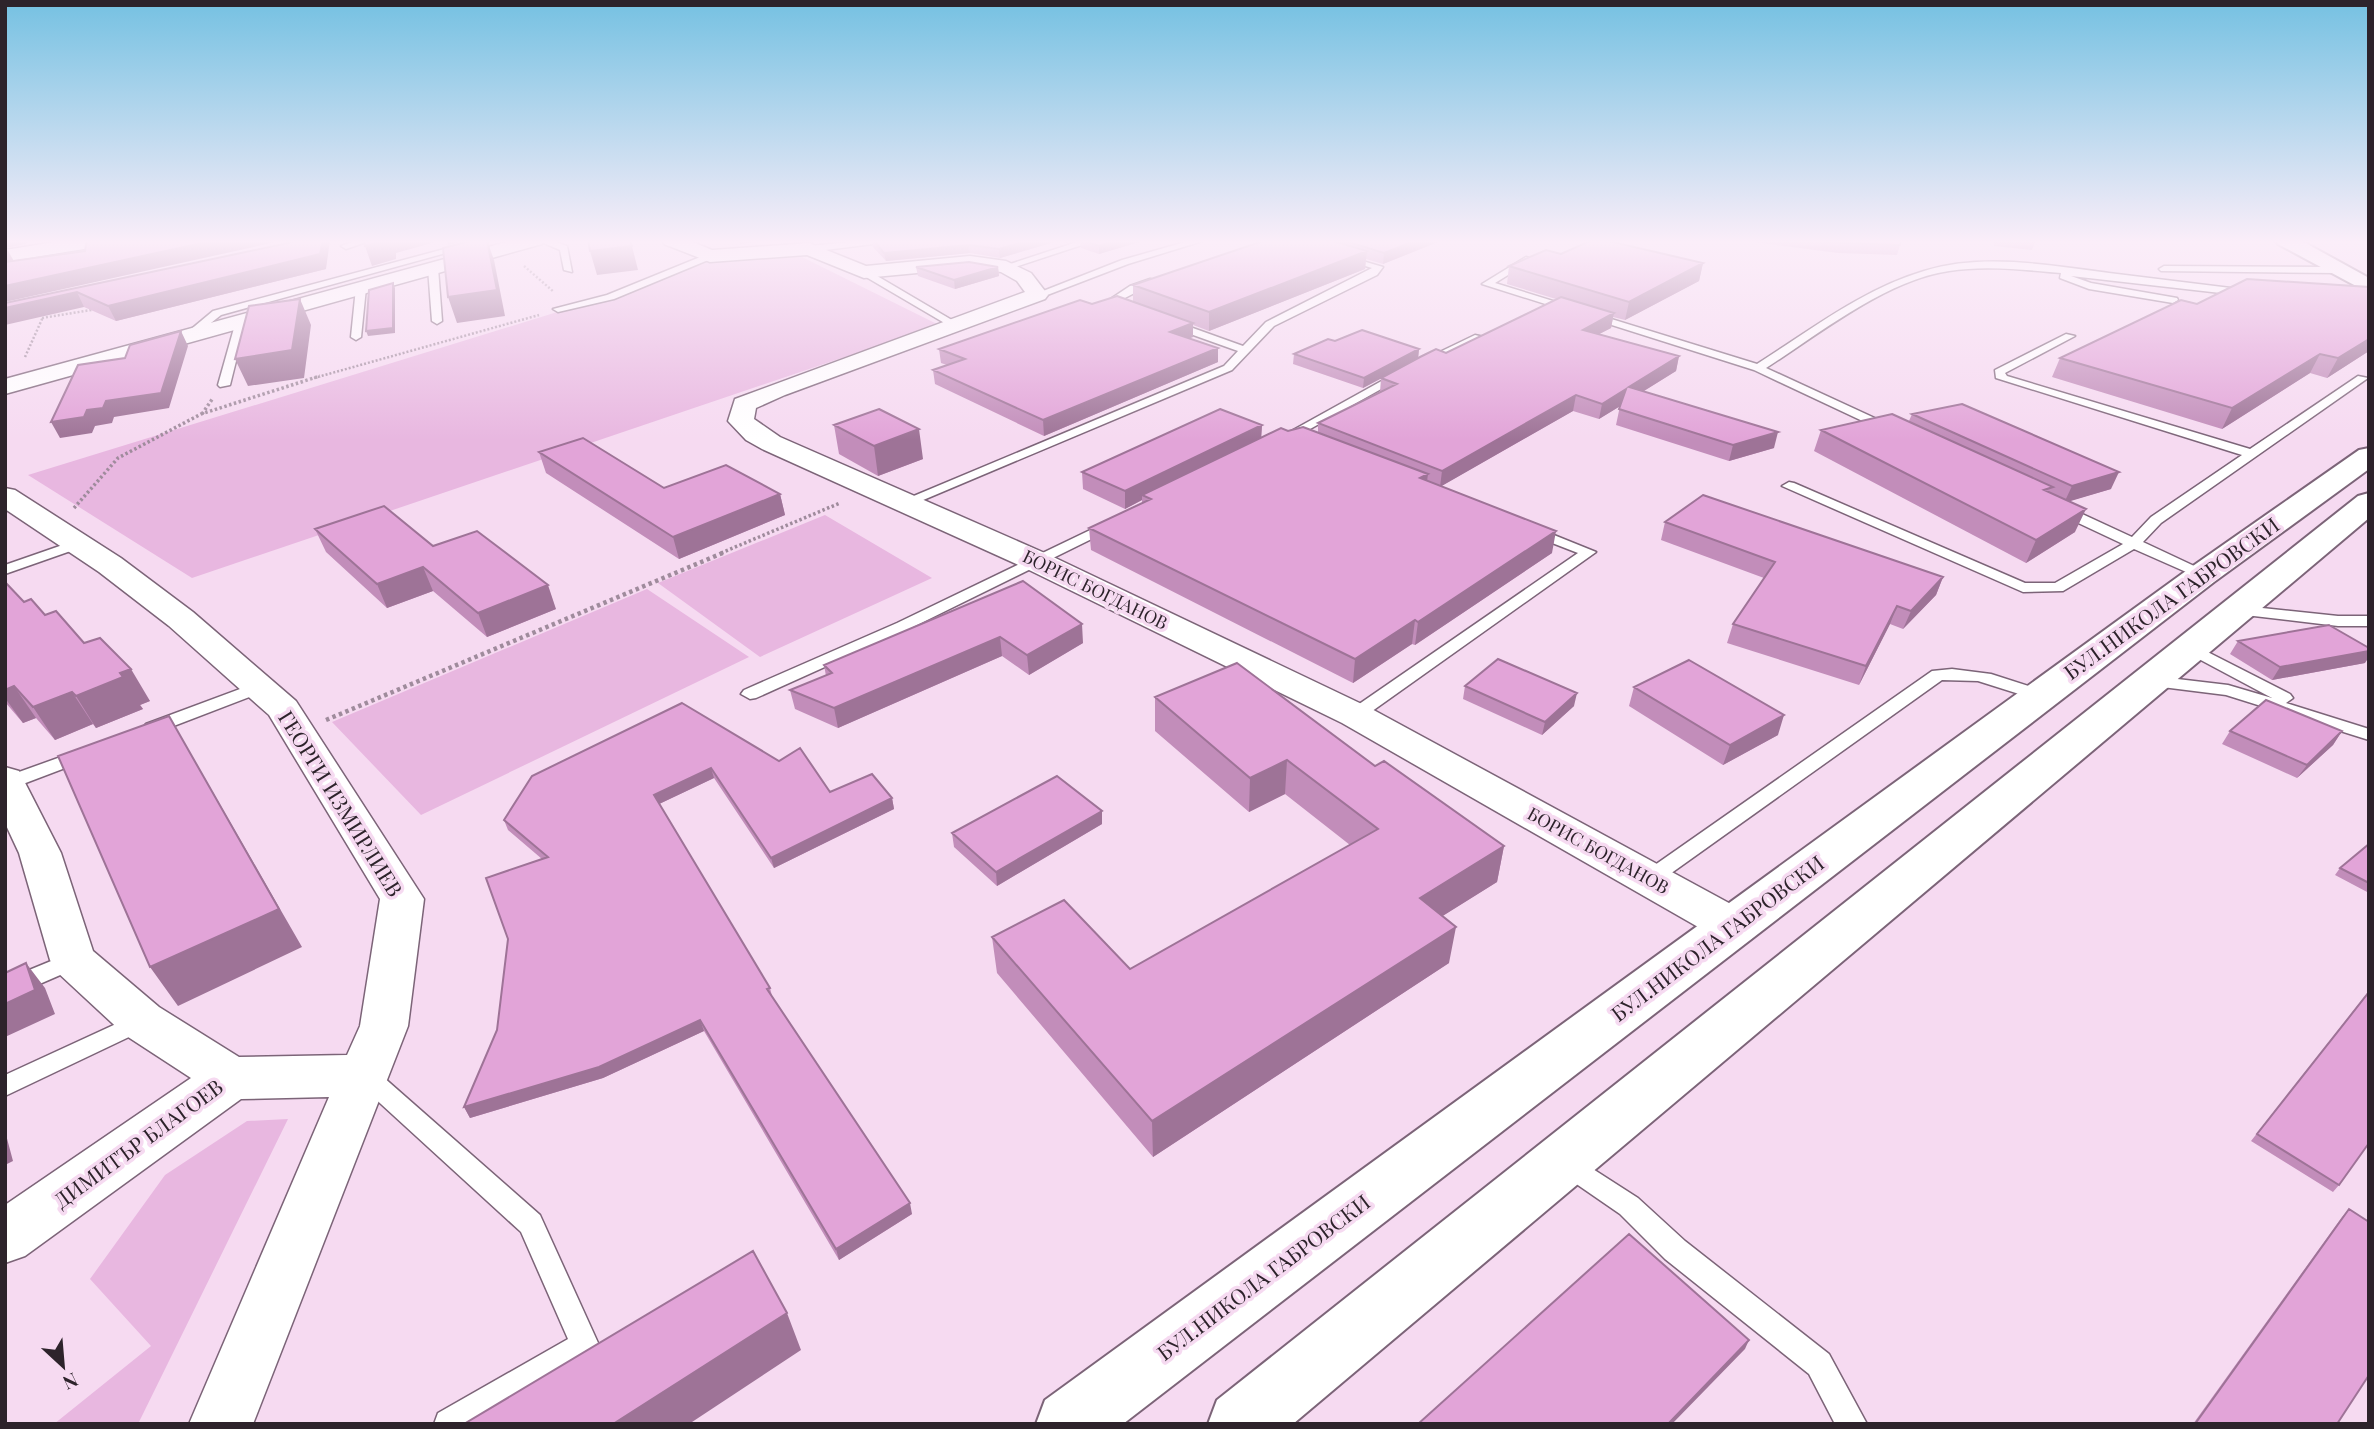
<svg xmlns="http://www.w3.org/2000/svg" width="2374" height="1429" font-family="'Playfair Display',serif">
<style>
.green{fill:#e8b7e0}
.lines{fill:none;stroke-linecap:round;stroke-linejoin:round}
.lane-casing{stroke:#7c6478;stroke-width:3}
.street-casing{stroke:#7c6478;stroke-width:3}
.secondary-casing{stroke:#7c6478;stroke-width:4}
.path-far2{stroke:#9f8b9c;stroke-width:2.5;stroke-dasharray:2 2;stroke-linecap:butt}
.path-far1{stroke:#9f8b9c;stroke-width:3.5;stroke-dasharray:2.5 2.5;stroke-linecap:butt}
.path{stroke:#9f8b9c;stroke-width:4.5;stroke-dasharray:3.5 3.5;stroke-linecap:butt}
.lane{fill:#fff;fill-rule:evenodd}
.street{fill:#fff;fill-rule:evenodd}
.secondary{fill:#fff;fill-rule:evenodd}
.wall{fill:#c28dba}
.shaded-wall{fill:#9e7397}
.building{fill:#e2a4d8;stroke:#9e7397;stroke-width:2}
.labels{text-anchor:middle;stroke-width:7;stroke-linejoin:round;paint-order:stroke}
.street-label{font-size:18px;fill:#2d232b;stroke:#f6daf1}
.near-street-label{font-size:21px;fill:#2d232b;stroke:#f6daf1}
</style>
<rect width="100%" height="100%" fill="#f6daf1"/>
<path class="green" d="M802,257L939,325L192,578L28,475L567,309L709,262Z
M825,515L932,578L760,657L658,583Z
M647,589L749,657L421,815L332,722Z
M288,1119L138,1424H54L151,1346L90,1279L165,1175L247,1121Z"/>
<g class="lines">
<g class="lane-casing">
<path id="lane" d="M358,240H372L346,249L341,246Z
M478,240H493L221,315L192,338L183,336L213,311Z
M537,240H550L567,246L572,272L564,270L560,250Z
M873,240H905L809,252L804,249L809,246Z
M1083,240H1097L1009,269L1001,267Z
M1192,240H1206L1128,264L1042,297L1033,295L1122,260Z
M710,253L715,256L713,258L614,299L558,312L553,309L607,295Z
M1342,255L1383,267L1377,275L1274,326L1232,370L909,506L904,507L897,503L1224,366L1238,351L1168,326V322H1176L1243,346L1266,322L1372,268L1342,259Z
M1526,257L1534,259L1495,283L1757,364C1809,331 1863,289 1924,271C1982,253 2050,265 2109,273C2155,279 2201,284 2247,290L2252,293L2247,296L2071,276L2091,283L2177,298L2178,300L2173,303L2089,289L2060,278L2061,273C2025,270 1986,265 1949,271C1886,280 1819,334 1766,368L1892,426V432L1888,433L1754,370L1482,284Z
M433,265L438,268L442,321L437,324L432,321L428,268Z
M2164,266L2337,267L2342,270L2337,273L2161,271L2159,269Z
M861,270H867L962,326L953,328L861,274Z
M1150,279L1158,281L1119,301L1127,304V308L1106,302L1130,286Z
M361,285L366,288L361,337L356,340L351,337L356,288Z
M241,318L246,321L230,385L220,387L218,385L236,321Z
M2066,334L2075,336L2005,373L2007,376L2250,449L2358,376L2368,378L2161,523L2143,542L2207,572L2209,575L2207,578L2202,579L2134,549L2063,591L2023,592L1782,486L1789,482L1794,483L2025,583H2055L2123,544L2057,513V507H2067L2132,537L2151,517L2242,455L1996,378L1995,370Z
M1475,335L1484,337L1429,364L1419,362Z
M1396,373L1406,375L1287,442L1283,443L1277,439Z
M1111,520L1116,521V527L909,629L756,698L750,699L741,694L744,690L897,623Z
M1534,527L1596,552L1361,719H1349L1346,715L1349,711L1578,553L1529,534V528Z
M77,540L84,544L82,547L5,574V565Z
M2234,605L2338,616H2369V626H2338L2228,613L2226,610L2228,607Z
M2188,642L2290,694L2293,698L2286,703L2369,729V740L2226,695L2146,685L2144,681L2152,676L2228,685L2272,698L2182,650L2180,647Z
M1952,669L1991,674L2047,692L2050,696L2041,701L1978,681L1942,680L1656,884L1649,886L1642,884L1639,879L1642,874L1932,671Z
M259,682L268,687L265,691L158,732L152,733L143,728L146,724Z
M83,749L92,755L89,759L15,787L5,788V777Z
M73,952L81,954L84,960L81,966L5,999V980Z
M142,1012L150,1015L154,1021L150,1027L5,1096V1075Z
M366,1066L374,1069L540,1215L599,1345L595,1355L478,1424H434L438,1413L568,1339L521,1232L358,1083L354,1076L358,1069Z
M1568,1153L1638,1198L1685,1241L1829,1354L1867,1424H1835L1809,1374L1665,1259L1620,1214L1559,1172L1555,1164L1559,1156Z"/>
</g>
<g class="street-casing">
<path id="street" d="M67,240H111L102,246L5,262V250Z
M514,240H544L542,244L5,394V379Z
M662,240H688L712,250L809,243L866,266L970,256L1006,261L1031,273L1048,295L1045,299L785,395L756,408L754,419L780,437L1047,554L1368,707L1751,915L1757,927L1751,939L1735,943L1719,939L1342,723L1025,568L762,449L746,440L728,421L735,399L1025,292L1017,281L1001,272L970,268L864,278L807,255L710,262L664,244Z
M5,488L15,490L121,558L193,612L296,701L424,899L408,1026L253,1424H189L329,1097L241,1099L25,1256L5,1263V1205L191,1078L125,1035L57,972L50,960L19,853L5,823V767L19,771L61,853L93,951L159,1007L239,1057L347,1055L360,1026L380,899L269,715L169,626L99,572L5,509Z"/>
</g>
<g class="secondary-casing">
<path id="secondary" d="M2275,240H2300L2369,278V293L2278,244Z
M2369,448V469L2214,582L1123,1424H1036L1045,1400L2190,568L2359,450Z
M2369,493V518L1293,1424H1208L1217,1400L2358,496Z"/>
</g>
<path class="path-far2" d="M524,266L554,292
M42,318L97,309
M25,357L43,317
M314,378L539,315"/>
<path class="path-far1" d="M202,414L213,398
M74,508L118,458L201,414L320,376
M721,553L840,503"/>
<path class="path" d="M326,720L725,552"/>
<use href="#lane" class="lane"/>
<use href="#street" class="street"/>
<use href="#secondary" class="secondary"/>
</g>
<path class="wall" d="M872,240H1074L1065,243L1058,241L1000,258L970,253L886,261L873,247Z
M1080,240H1146L1099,254L1081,248Z
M1266,240H1443L1383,264L1366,259L1365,269L1209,331L1193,325V337L1189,338L1218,348V362L1044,436L935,384L933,370L947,365L941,363L939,349L1092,304L1133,302V285Z
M1736,240H1900V245L1897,255L1838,253Z
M1994,240H2036L2032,250L1994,246Z
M288,243L326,269L116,321L84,307L5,308Z
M1561,254L1703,263L1699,281L1625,320L1613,317L1611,328L1599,334L1679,356L1676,371L1644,391L1774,448L1729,461L1616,425L1620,406L1599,419L1573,411L1441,486L1552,553L1415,645L1412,644L1353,683L1091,550L1089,528L1142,503V500L1125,509L1083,489L1082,472L1262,425L1261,437L1288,431L1318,432V423L1380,392L1381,378L1389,374L1363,388L1293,364L1294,354L1335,341L1419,349L1418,358L1446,353L1556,299L1507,284L1509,266Z
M916,267H998L999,276L955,289L918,276Z
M2369,287V351L2327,378L2310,373L2222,429L2052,377L2060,358L2197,304Z
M1912,414L2111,489L2069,501L2075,532L2026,563L1814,451L1821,430L1909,421Z
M834,425L923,459L878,476L839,454Z
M539,452L664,488L780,494L785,515L679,559L546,473Z
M1665,522L1943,577L1936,595L1903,629L1890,624L1859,685L1727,643L1733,624L1764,578L1661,540Z
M315,529L433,546L556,609L487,637L433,591L387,608L326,552Z
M1023,581L1083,643L1029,675L1002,656L838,728L795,709L790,690L826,676L824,665Z
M5,582L24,602L45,615L84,643L150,701L140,705L143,709L96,728L93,724L55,740L36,718L23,723L5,702Z
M2238,641L2365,663L2272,680L2230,654Z
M1465,686L1574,706L1542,735L1463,699Z
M1634,687L1778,735L1723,765L1629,706Z
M1155,697L1375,766L1504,846L1497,882L1442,916L1449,963L1153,1157L997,973L992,937L1130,969L1350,845L1285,794L1249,812L1155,731Z
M682,703L830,792L892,798L894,809L774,868L714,778L659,804L770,988L772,996L912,1214L839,1260L704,1031L603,1078L470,1118L464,1107L497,1030L542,859L508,830L504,820Z
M2230,731H2342L2333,745L2297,778L2222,744Z
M1102,811V824L997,886L954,847L952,833Z
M2369,844V893L2335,875L2340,868Z
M2369,991L2339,1185L2333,1192L2251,1141Z
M2349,1209L2337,1424H2193L2342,1217Z"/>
<path class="shaded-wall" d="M5,240H28L26,244L5,248Z
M216,240H285L5,302V286Z
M323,240H330L326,269L116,321L108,306Z
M388,240H443L396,253V259L372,266L365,246Z
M447,240H468L448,245Z
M487,240L494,260L505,316L457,323L448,297Z
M739,240H776L740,244Z
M1030,240L1058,241L1000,258L999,249Z
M1117,240H1146L1099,254V246Z
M1417,240H1443L1383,264L1384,253Z
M969,245L970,253L886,261L884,253Z
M632,246L638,270L597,275L590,251Z
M7,249L15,263L5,275V252Z
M1367,251L1365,269L1209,331V312Z
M1703,263L1699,281L1625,320L1629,302Z
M998,267L999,276L955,289L954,280Z
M393,283L395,288V333L368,336L366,331Z
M77,292L84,307L5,325V308Z
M300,299L311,325L304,378L248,386L235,359Z
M1614,313L1611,328L1580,344L1583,330Z
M1193,323V337L1170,346V332Z
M181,331L188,346L169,408L114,417L112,423L95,426L92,433L60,438L51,422L87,410L106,401Z
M2369,339V351L2327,378L2338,358Z
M1218,348V362L1044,436L1043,420Z
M1419,349L1418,359L1363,388L1364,378Z
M2320,354L2310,373L2222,429L2232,408Z
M1679,356L1676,371L1626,402L1629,387Z
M1626,389L1622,405L1599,419L1602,404Z
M1576,395L1573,411L1440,487L1442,471Z
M1262,425L1261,441L1142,495V500L1125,509V491Z
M919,429L923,459L878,476L874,446Z
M1778,432L1774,448L1729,461L1733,445Z
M2119,472L2111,489L2064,503L2072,486Z
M1428,474L1425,496L1420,478Z
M780,494L785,515L679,559L673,537Z
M2086,509L2075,532L2026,563L2036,540Z
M1556,531L1552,553L1415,645L1418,622Z
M423,567L433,591L387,608L377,584Z
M1943,577L1936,595L1903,629L1911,611Z
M548,585L556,609L487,637L478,613Z
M1897,606L1890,624L1859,685L1866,666Z
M1415,620L1412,644L1353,683L1355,659Z
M1082,624L1083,643L1029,675L1027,655Z
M1000,637L1002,656L838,728L834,708Z
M2369,651V657L2365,663L2272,680L2280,667Z
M131,669L150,701L140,705L143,709L96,728L76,696L120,673Z
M14,686L36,718L23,723L5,698V690Z
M72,692L93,724L55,740L33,707Z
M1577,693L1574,706L1542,735L1545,722Z
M1784,715L1778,735L1723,765L1730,745Z
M169,716L302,947L178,1006L150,967Z
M2342,731L2333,745L2297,778L2307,765Z
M1287,760L1285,794L1249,812L1250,778Z
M711,768L714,778L657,805L654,795Z
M892,798L894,809L774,868L771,858Z
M1102,811V824L997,886L996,872Z
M1504,846L1497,882L1414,934L1420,898Z
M1456,927L1449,963L1153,1157L1152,1121Z
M26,963L45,988L55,1014L5,1037V1004Z
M700,1020L704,1031L603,1078L470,1118L464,1107Z
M5,1131L13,1161L5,1165Z
M910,1203L912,1214L839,1260L836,1249Z
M787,1313L801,1350L689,1424H613Z
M1749,1340L1745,1349L1672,1424H1668Z"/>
<path class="building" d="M87,240H216L5,286V262L85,251Z
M296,240H323L320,254L108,306L77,292L5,308V303L288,243Z
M365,240H388L365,246Z
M473,240H487L497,290L448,297L443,248Z
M588,240H630L632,246L590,251Z
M873,240H1030L999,249L969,245L884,253Z
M1082,240H1117L1099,246Z
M1266,240H1330L1367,251L1209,312L1133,285Z
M1342,240H1417L1384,253Z
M1592,240H1604L1703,263L1629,302L1509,266L1546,250L1561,254Z
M1818,240H1900V245L1841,243Z
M969,262L998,267L954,280L916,267Z
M2247,279L2369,287V339L2338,358L2320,354L2232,408L2060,358L2181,300L2197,304Z
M393,283V328L366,331L369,290Z
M1117,296L1193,323L1170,332L1218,348L1043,420L933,370L965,359L939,349L1080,300L1092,304Z
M1561,297L1614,313L1583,330L1679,356L1629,387L1778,432L1733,445L1619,409L1626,389L1602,404L1576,395L1442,471L1318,423L1397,384L1381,378L1420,357L1436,349L1446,353Z
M300,299L292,350L235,359L249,306Z
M1362,330L1419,349L1364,378L1294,354L1328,339L1335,341Z
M181,331L161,393L106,401L103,408L87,410L84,417L51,422L78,365L125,358L130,345Z
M1962,404L2119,472L2072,486L1912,414Z
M879,409L919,429L874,446L834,425Z
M1220,409L1262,425L1125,491L1082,472Z
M1892,414L2053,487L2044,490L2086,509L2036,540L1821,430Z
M1303,427L1428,474L1420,478L1556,531L1418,622L1415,620L1355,659L1089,528L1151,499L1142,495L1281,428L1288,431Z
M583,438L664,488L726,465L780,494L673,537L539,452Z
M1703,495L1943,577L1911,611L1897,606L1866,666L1733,624L1775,562L1665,522Z
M384,506L433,546L477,531L548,585L478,613L423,567L377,584L315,529Z
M1023,581L1082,624L1027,655L1000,637L834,708L790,690L832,673L824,665Z
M5,582L24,602L31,599L45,615L56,611L84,643L100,638L131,669L120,673L123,677L76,696L72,692L33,707L14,686L5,690Z
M2329,625L2369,648V651L2280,667L2238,641Z
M1498,659L1577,693L1545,722L1465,686Z
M1689,660L1784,715L1730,745L1634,687Z
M1237,663L1375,766L1384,761L1504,846L1420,898L1456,927L1152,1121L992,937L1064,900L1130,969L1378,829L1287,760L1250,778L1155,697Z
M2266,700L2342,731L2307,765L2230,731Z
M682,703L779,761L800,748L830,792L872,774L892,798L771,858L711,768L654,795L770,988L767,989L910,1203L836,1249L700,1020L599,1067L464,1107L497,1030L508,939L486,878L548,857L504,820L532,776Z
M169,716L279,909L150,967L58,756Z
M1057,776L1102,811L996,872L952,833Z
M2369,844V883L2340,868Z
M26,963L35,990L5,1004V973Z
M2369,992V1143L2339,1185L2257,1134Z
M2349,1209L2369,1222V1375L2337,1424H2195Z
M1629,1234L1749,1340L1668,1424H1418Z
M753,1251L787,1313L613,1424H464Z"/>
<linearGradient id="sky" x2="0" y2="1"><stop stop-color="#75c1e2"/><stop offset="0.55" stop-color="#fbeef9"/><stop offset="1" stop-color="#fbeef9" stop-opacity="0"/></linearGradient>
<rect width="2374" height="440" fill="url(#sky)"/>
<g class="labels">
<g class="street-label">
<text transform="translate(1095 590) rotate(26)" y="6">БОРИС БОГДАНОВ</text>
<text transform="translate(1598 851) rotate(29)" y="6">БОРИС БОГДАНОВ</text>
</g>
<g class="near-street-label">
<text transform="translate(2172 599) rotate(-36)" y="7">БУЛ.НИКОЛА ГАБРОВСКИ</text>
<text transform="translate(340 804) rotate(58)" y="7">ГЕОРГИ ИЗМИРЛИЕВ</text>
<text transform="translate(1718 939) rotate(-37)" y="7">БУЛ.НИКОЛА ГАБРОВСКИ</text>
<text transform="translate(139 1144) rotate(-36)" y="7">ДИМИТЪР БЛАГОЕВ</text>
<text transform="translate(1264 1278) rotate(-37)" y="7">БУЛ.НИКОЛА ГАБРОВСКИ</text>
</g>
</g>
<rect width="2374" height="1429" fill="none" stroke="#2d232b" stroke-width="14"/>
<g transform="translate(63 1366) rotate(154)" stroke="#f6daf1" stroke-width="5" paint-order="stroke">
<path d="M0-5L12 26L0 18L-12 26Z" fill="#2d232b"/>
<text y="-10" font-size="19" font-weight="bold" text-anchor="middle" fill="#2d232b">N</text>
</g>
</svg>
